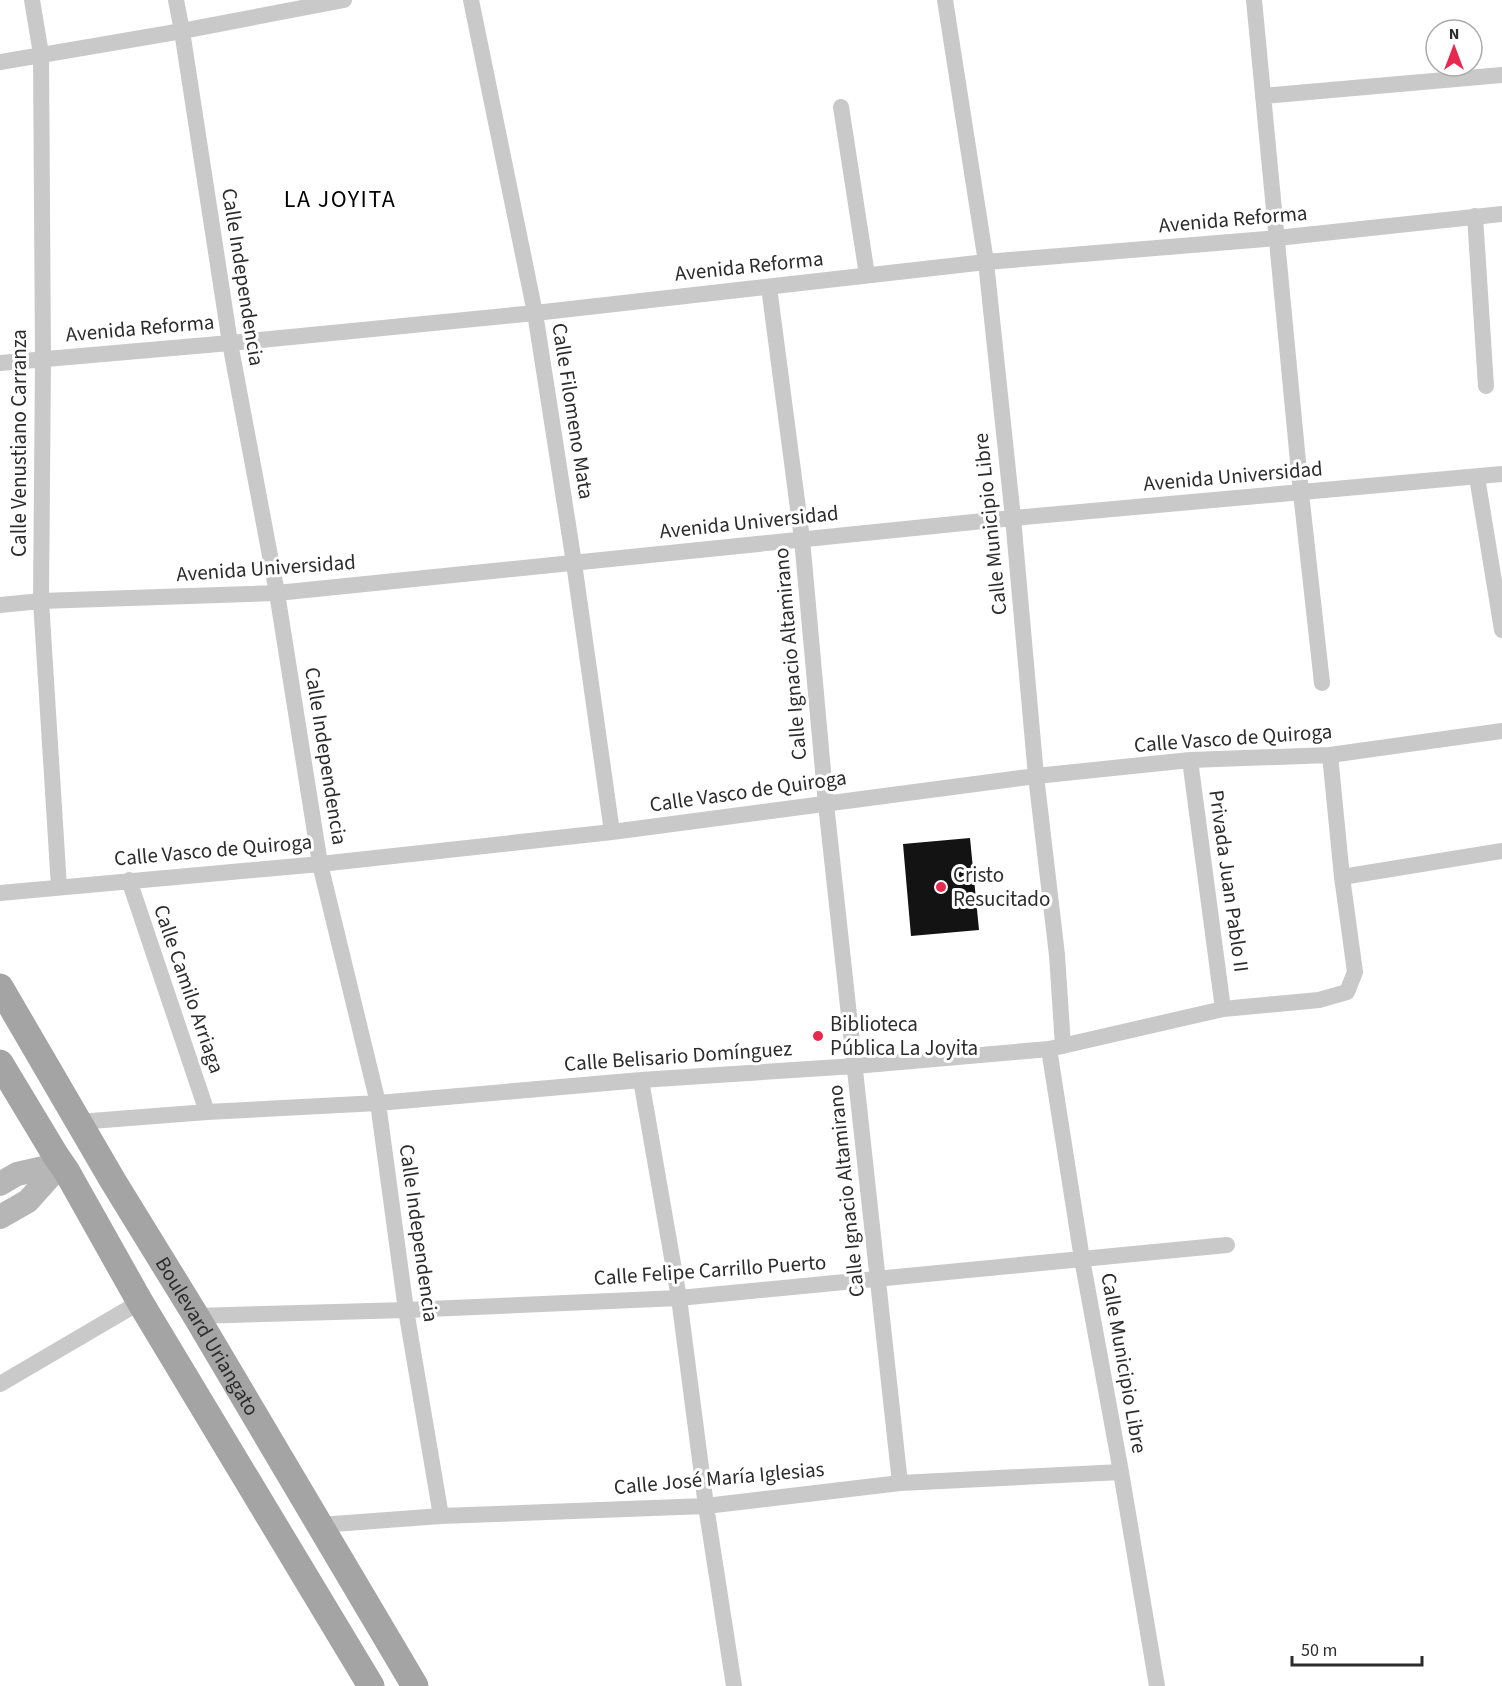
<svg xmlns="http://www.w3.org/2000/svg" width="1502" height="1686" font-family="'Source Sans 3',sans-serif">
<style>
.building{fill:#131313}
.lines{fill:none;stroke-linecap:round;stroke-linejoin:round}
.street{stroke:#c9c9c9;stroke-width:16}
.secondary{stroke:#b6b6b6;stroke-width:24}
.primary{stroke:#a4a4a4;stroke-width:27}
.poi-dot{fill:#e8294d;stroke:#fff;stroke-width:2}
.labels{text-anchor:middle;stroke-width:6;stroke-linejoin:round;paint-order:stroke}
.street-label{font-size:21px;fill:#2c2c2c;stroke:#fff}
.poi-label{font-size:21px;fill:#2c2c2c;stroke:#fff;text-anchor:start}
.quarter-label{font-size:24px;letter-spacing:1.5px;fill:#000;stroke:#fff}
</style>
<rect width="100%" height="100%" fill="#fff"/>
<path class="building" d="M970,838L979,930L911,936L903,844Z"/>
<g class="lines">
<path class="street" d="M32,0L41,54L43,359L41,601L59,887
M176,0L182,31L230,343L277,593L320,864L378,1103L406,1310L441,1516
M471,0L535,313L574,563L612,832
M945,0L986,262L1013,518L1036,776L1057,955L1063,1046
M1254,0L1301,493L1322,683
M0,62L182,31L344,0
M1263,96L1502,75
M841,107L867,275
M1475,216L1486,386
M769,287L802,539L826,804L900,1483
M0,363L230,343L535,313L986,262L1277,238L1502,214
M1477,477L1502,630
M0,605L41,601L277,593L1013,518L1502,474
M1190,760L1223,1009
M1342,877L1502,851
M129,880L207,1112
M0,893L320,864L612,832L1036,776L1190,760L1330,755L1502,731
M1049,1049L1082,1259L1121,1472L1157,1686
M641,1080L679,1298L706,1506L734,1686
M78,1122L207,1112L378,1103L641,1080L855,1066L1049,1049L1223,1009L1319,1000L1347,992L1355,972L1342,877L1330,755
M196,1316L406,1310L679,1298L1227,1245
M0,1384L140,1302
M320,1525L441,1516L706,1506L900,1483L1121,1472"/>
<path class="secondary" d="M0,1184L17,1174L61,1164
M0,1217L28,1201L61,1164"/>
<g class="primary">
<path id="s1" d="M0,987L113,1181L196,1316L415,1686"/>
<path d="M0,1063L56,1156L67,1172L140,1302L371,1686"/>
</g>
</g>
<g class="poi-dot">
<circle cx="941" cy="887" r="6"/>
<circle cx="818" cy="1036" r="6"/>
</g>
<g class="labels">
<g class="street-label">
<text transform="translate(1233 219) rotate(-5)" y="7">Avenida Reforma</text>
<text transform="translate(749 266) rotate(-6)" y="7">Avenida Reforma</text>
<text transform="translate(243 277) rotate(81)" y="7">Calle Independencia</text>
<text transform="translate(140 328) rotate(-5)" y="7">Avenida Reforma</text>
<text transform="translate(573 411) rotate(81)" y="7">Calle Filomeno Mata</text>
<text transform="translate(19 443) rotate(-90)" y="7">Calle Venustiano Carranza</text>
<text transform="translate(1233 476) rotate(-5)" y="7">Avenida Universidad</text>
<text transform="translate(749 522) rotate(-6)" y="7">Avenida Universidad</text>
<text transform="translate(990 524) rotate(-96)" y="7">Calle Municipio Libre</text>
<text transform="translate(266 568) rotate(-4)" y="7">Avenida Universidad</text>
<text transform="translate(790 654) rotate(-95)" y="7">Calle Ignacio Altamirano</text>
<text transform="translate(1233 738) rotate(-4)" y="7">Calle Vasco de Quiroga</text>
<text transform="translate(326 756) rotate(81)" y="7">Calle Independencia</text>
<text transform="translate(748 791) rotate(-8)" y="7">Calle Vasco de Quiroga</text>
<text transform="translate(213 850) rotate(-5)" y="7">Calle Vasco de Quiroga</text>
<text transform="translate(1229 881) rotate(82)" y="7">Privada Juan Pablo II</text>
<text transform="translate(189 989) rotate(71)" y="7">Calle Camilo Arriaga</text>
<text transform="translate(678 1056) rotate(-4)" y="7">Calle Belisario Domínguez</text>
<text transform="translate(846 1191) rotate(-96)" y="7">Calle Ignacio Altamirano</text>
<text transform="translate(419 1233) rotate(82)" y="7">Calle Independencia</text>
<text transform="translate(710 1270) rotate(-4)" y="7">Calle Felipe Carrillo Puerto</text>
<text dy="7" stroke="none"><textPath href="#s1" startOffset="406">Boulevard Uriangato</textPath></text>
<text transform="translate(1124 1363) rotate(80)" y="7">Calle Municipio Libre</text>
<text transform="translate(719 1478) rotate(-5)" y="7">Calle José María Iglesias</text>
</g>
<g class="poi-label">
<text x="953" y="882">Cristo<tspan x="953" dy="24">Resucitado</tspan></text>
<text x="830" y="1031">Biblioteca<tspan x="830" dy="24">Pública La Joyita</tspan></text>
</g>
<g class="quarter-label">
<text x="340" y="207">LA JOYITA</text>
</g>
</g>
<g transform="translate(1454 48)"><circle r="28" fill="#ffffff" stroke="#ababab" stroke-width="1.5"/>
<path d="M0-4.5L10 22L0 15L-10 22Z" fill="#e8294d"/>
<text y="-9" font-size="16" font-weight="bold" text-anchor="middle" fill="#2c2c2c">N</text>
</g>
<path d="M1292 1656v9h130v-9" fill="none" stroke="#2c2c2c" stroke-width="3"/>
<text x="1301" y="1656" font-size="18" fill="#2c2c2c" stroke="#ffffff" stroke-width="4.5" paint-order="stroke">50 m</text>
</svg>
